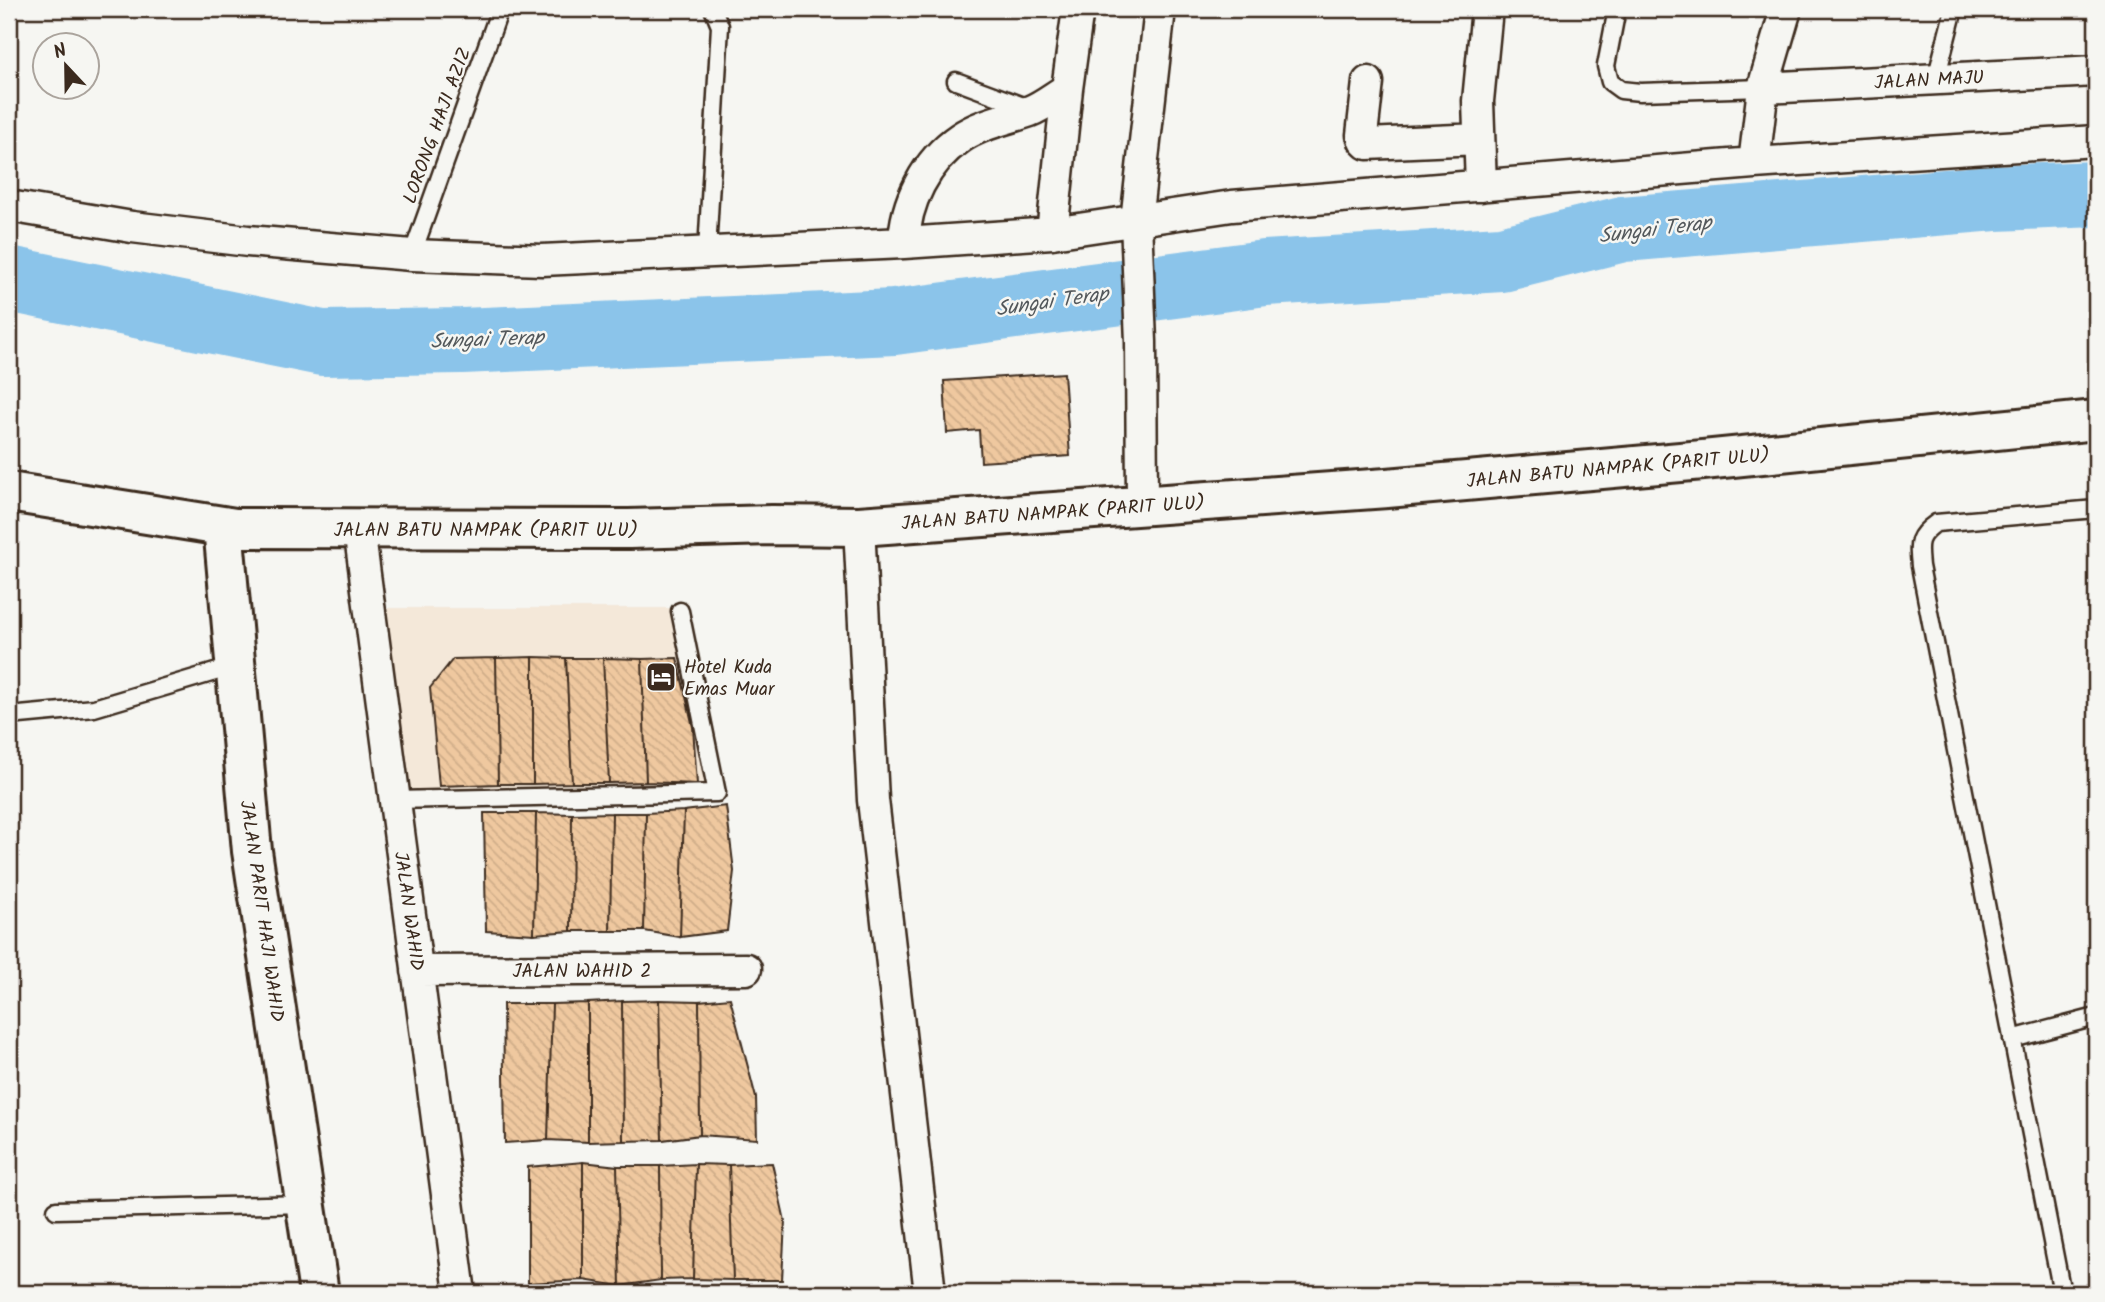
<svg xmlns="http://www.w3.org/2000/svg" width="2105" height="1302" font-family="Kalam,sans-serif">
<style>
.built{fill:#f4e8d9}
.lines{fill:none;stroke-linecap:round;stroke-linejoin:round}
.river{stroke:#8bc4ea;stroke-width:66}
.building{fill:url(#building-back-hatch);stroke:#3b2a1e;stroke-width:2}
.service-casing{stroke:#3b2a1e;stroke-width:21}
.minor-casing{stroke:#3b2a1e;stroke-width:35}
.tertiary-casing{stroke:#3b2a1e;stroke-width:44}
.service{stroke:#f6f6f2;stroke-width:16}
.minor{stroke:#f6f6f2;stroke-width:30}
.tertiary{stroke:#f6f6f2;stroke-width:38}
.labels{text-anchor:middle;stroke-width:5;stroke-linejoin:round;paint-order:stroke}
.street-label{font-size:19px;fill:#3b2a1e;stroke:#f6f6f2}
.poi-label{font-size:19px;fill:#3b2a1e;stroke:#f6f6f2;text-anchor:start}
.water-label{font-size:21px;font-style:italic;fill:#53585b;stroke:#f6f6f2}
</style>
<defs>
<pattern id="building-back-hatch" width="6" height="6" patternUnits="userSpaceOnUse" patternTransform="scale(1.75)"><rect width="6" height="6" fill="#efc89f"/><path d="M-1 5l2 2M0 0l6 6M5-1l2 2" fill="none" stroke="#ceac88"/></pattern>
</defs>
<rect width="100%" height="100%" fill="#f6f6f2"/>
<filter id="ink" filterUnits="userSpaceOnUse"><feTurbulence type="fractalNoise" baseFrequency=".0143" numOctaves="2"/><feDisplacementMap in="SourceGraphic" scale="14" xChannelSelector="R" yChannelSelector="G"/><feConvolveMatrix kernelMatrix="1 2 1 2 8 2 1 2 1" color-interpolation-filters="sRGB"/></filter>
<g filter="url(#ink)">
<path class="built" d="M355,608H686L721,788L380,795Z"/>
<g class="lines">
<path class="river" d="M9,279L322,343L462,341L894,322L1265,273L1502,259L1623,229L1995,198L2096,194"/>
</g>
<path class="building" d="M1064,373L1070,456L981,462L979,430L947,433L944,381Z
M533,657V784H498L496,658Z
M533,657L566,658L572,783L533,784Z
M496,658L498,784L439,786L430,688L453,659Z
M566,658H603L609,783H572Z
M603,658L642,659L646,782L609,783Z
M677,658L693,727L697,784L646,782L642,659Z
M726,806L734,871L727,931L680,937L684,811Z
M684,811L680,937L644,931L646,813Z
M484,813H536L534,934L486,931Z
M536,813L572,814L571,931L534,934Z
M612,813L610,931H571L572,814Z
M612,813H646L644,931H610Z
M730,998L756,1098L757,1139L700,1135L699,1001Z
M659,1000L662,1140L623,1141L622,1001Z
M659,1000L699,1001L700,1135L662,1140Z
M622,1001L623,1141L588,1142V1003Z
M588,1003V1142L548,1140L552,1004Z
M503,1004H552L548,1140L505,1143Z
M583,1162V1280L528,1283V1167Z
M583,1162L617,1166L620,1286L583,1280Z
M772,1163L785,1221L782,1280H733L729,1165Z
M696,1164L693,1279L661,1280L660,1166Z
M696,1164L729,1165L733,1280L693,1279Z
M617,1166H660L661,1280L620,1286Z"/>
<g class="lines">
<g class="service-casing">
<path id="service" d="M1617,9L1606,66L1610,82L1621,90L1640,92L1763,88
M1936,79L1954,9
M956,81L1031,109
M707,251L720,26L713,9
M412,255L500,9
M9,716L94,708L235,666
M395,800L717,793L680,611
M2012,1039L2096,1017
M56,1210L305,1204
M2062,1293L1920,566C1918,544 1916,537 1936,523L2096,509"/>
</g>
<g class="minor-casing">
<path id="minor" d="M1368,82L1362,135L1364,141L1367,144L1479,139
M1763,88L2096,71
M1754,163L1763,88L1786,9
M1481,186L1478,101L1487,9
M9,206L132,227L248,241L412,255L542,260L904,243L1052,233L1232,206L1754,163L2096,141
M1052,233L1067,89L1078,9
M904,243C905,203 926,161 960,138C980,124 1007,119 1030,111C1043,106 1055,96 1067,89
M1142,505L1141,342L1136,221L1160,9
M859,526L873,800L930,1293
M359,529L460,1293
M417,971L746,969"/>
</g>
<g class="tertiary-casing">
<path id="tertiary" d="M9,492L235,528L629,529L772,525L859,526L1387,488L1703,460L2096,420
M223,526L252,851L319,1293"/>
</g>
<use href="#service" class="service"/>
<use href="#minor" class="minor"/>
<use href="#tertiary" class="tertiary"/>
</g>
</g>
<defs>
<g id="hotel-square" transform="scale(1.575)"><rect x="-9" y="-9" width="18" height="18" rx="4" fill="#3b2a1e" stroke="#f6f6f2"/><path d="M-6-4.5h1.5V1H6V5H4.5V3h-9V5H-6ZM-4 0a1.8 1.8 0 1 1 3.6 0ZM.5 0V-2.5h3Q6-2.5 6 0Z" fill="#fff"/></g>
</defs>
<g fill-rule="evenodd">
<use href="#hotel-square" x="661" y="677"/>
</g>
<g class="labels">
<g class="street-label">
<text transform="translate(1929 79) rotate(-3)" y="7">JALAN MAJU</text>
<text transform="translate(436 125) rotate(-70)" y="7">LORONG HAJI AZIZ</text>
<text transform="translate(1618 467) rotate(-5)" y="7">JALAN BATU NAMPAK (PARIT ULU)</text>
<text transform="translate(1053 512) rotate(-4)" y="7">JALAN BATU NAMPAK (PARIT ULU)</text>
<text x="486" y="536">JALAN BATU NAMPAK (PARIT ULU)</text>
<text transform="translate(263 911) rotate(82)" y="7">JALAN PARIT HAJI WAHID</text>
<text transform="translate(410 911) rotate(82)" y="7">JALAN WAHID</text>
<text x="582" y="977">JALAN WAHID 2</text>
</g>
<g class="poi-label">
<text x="684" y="673">Hotel Kuda<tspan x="684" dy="22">Emas Muar</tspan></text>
</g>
<g class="water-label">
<text transform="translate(1655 229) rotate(-7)" y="7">Sungai Terap</text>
<text transform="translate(1052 301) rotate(-8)" y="7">Sungai Terap</text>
<text transform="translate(487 339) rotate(-2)" y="7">Sungai Terap</text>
</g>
</g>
<rect width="2105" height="1302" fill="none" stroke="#f6f6f2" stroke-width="35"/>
<rect x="18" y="18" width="2070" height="1267" fill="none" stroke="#3b2a1e" stroke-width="2.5" filter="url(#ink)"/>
<g transform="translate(66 66) rotate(338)"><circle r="33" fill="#f6f6f2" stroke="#aba49d" stroke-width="2"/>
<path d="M0-5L12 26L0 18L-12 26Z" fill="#3b2a1e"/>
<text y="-10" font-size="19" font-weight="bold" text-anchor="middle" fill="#3b2a1e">N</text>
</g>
</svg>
